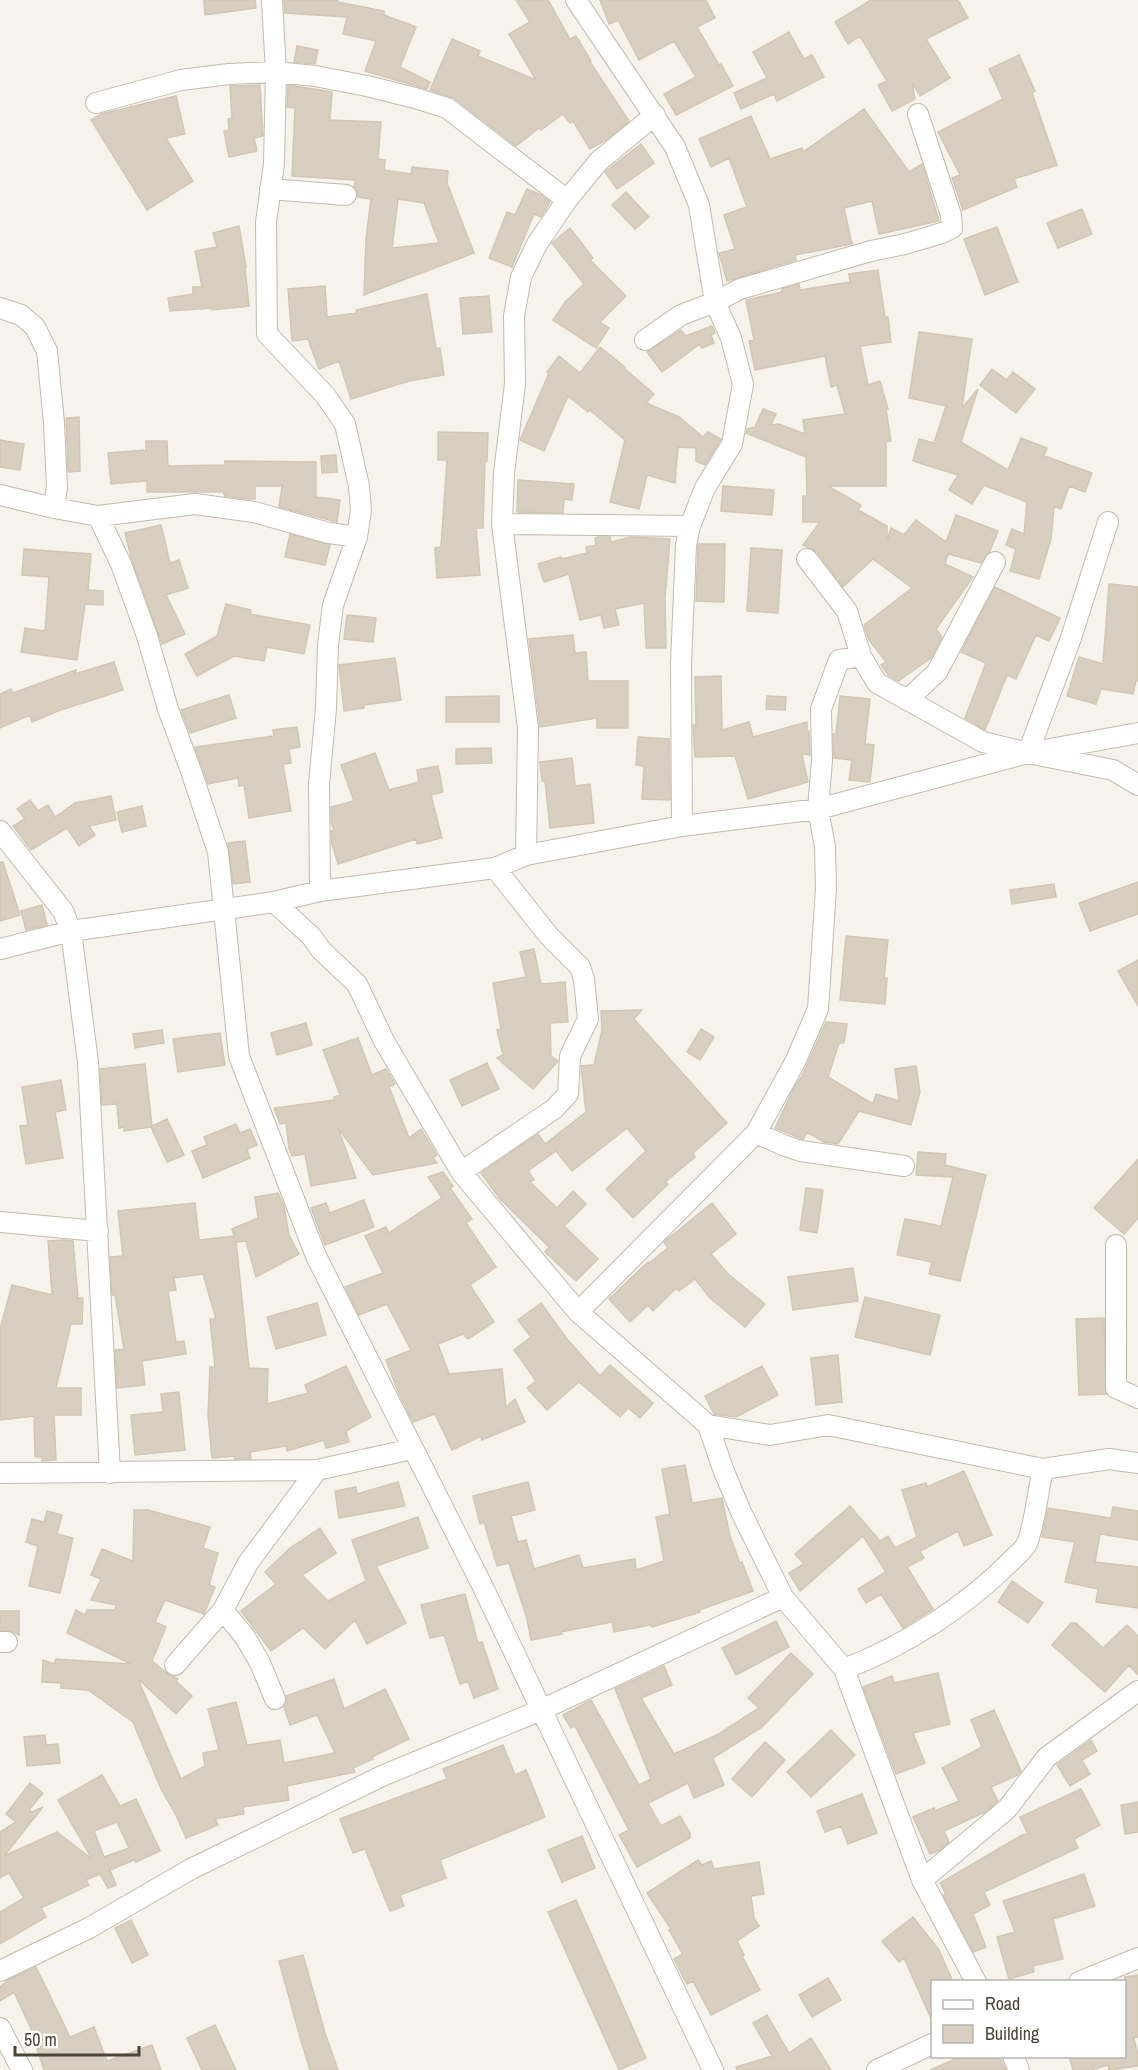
<svg xmlns="http://www.w3.org/2000/svg" width="1138" height="2070" font-family="'Archivo Narrow',sans-serif">
<style>
.building{fill:#d8cfc1;stroke:#d3c7b4;stroke-width:1.5;fill-rule:evenodd}
.lines{fill:none;stroke-linecap:round;stroke-linejoin:round}
.street-casing{stroke:#c2bbae;stroke-width:22}
.street{stroke:#fff;stroke-width:20}
</style>
<rect width="100%" height="100%" fill="#f6f3ec"/>
<path class="building" d="M204,0H255L256,8L205,15Z
M284,0H338V2L384,11V15L416,27L400,67L430,82L427,89L365,71L376,41L343,34L347,17L285,13Z
M516,0H548L570,39L576,36L591,61L590,62L629,121L606,140L590,149L573,121L570,123L563,114L541,130L539,128L516,146L454,98L430,90L452,39L480,51L478,56L536,80L509,34L530,22Z
M600,0H706L715,18L697,27L719,65L721,64L733,86L676,115L664,94L696,77L674,41L639,60L618,20L609,24Z
M871,0H958L968,18L926,39L950,78L920,96L912,82L915,99L892,111L878,85L887,81L860,36L848,44L835,22Z
M789,32L804,59L812,55L824,77L777,101L774,94L741,109L734,93L767,78L753,52Z
M297,46L318,50L315,64L294,62Z
M1019,55L1035,91L1032,93L1057,165L1014,179L1017,187L963,210L952,178L960,175L938,132L1003,99L989,69Z
M260,85L263,136L254,138L257,151L229,157L224,131L229,130L228,119L232,118L230,86Z
M288,85L332,92L330,120L381,122L378,159L385,160L384,170L411,174L412,167L448,171L447,183L474,253L364,295L366,239L371,199L358,197L357,190L354,187L355,180L292,176L295,108L287,107ZM398,199L424,203L439,243L392,248Z
M176,96L185,134L166,138L193,181L147,210L91,120L101,114Z
M864,109L909,172L922,164L939,221L879,234L872,201L844,208L852,244L795,255L796,260L727,281L719,253L735,249L724,215L747,207L729,158L711,167L699,139L751,116L770,159L802,148L803,152Z
M641,144L654,163L617,189L605,172Z
M527,189L541,195L550,202L541,217L534,214L512,267L489,258L507,212L515,215Z
M626,192L649,217L635,229L612,205Z
M1082,209L1092,234L1058,248L1047,223Z
M239,226L246,267L245,268L249,306L212,310V308L170,311L168,298L193,294V287H202L195,251L217,247L213,233Z
M997,227L1018,282L985,295L964,239Z
M570,228L593,258L590,260L626,296L600,322L609,328L596,348L553,320L566,301L584,284L552,243Z
M878,270L885,317H888L891,342L860,346L868,385L880,381L888,409H886L891,441L886,442V486H828L861,505L858,510L887,526V542L891,528L904,535L916,520L946,542L956,515L998,531L990,551L981,563L948,554L945,564L973,577L936,629L942,637L931,658L898,681L888,675L881,665L886,662L869,640L864,625L912,588L873,559L843,587L817,552L803,545L820,522H803V496H807L806,457L746,433L747,429L755,427L763,409L776,414L771,425L779,424L805,434L803,420L845,414L837,385L831,387L825,356L755,370L749,341L754,340L746,300L782,292V289L799,284L800,290L850,282L849,274Z
M325,286L327,317L357,313L356,310L427,294L436,348H440L444,375L409,381L351,399L339,361L319,369L308,339L292,341L288,289Z
M489,296L492,332L463,334L460,298Z
M712,326L715,333L711,335L714,343L702,348L700,344L662,372L647,352L681,330L686,336Z
M919,332L972,339L962,408L978,389L961,442L1008,470L1021,438L1047,448L1044,456L1092,473L1085,492L1069,486L1061,509L1054,506L1051,539L1039,579L1010,571L1016,549L1006,545L1012,529L1024,534L1027,502L984,485L972,504L949,490L958,475L913,461L919,439L934,443L946,406L909,398Z
M600,347L625,367L624,368L654,394L646,403L679,417L703,437L708,432L721,439L705,465L696,461V448L678,447L675,483L647,475L639,509L610,502L625,440L590,410L588,412L568,396L544,451L520,440L549,373L547,372L559,356L580,373Z
M992,369L1007,380L1013,372L1035,389L1016,413L980,385Z
M79,417L80,471L68,472L66,418Z
M438,432L488,433L487,461L485,460L483,528H476L480,575L437,578L435,548L441,547L447,460H438Z
M0,440L24,444L20,470L0,467Z
M146,441H167L168,466L225,465V461L316,462V497L340,500L337,522L279,507L282,486H255V499H248L225,496L223,492H147V481L111,484L108,453L146,450Z
M336,455L337,472L322,473L321,456Z
M518,480L574,484L572,500L564,499L563,513L517,512Z
M723,486L774,490L772,515L721,511Z
M161,525L170,563L179,560L188,588L166,595L185,634L162,644L131,557L125,533Z
M290,534L330,545L325,565L285,557Z
M598,537H610L611,542L631,537L670,539L665,598L666,648H646L644,603L615,609L619,625L604,628L601,615L580,620L569,574L544,582L538,564L561,557L562,559L587,553L586,547L596,545L595,538Z
M698,544H725L724,602L696,601Z
M751,548L782,550L778,613L747,611Z
M24,549L91,554L88,590L103,591V605L85,604L77,660L21,652L25,628L45,631L49,577L22,575Z
M1109,584L1138,587V681H1136L1133,694L1101,689L1096,704L1067,696L1079,657L1103,664Z
M995,587L1060,618L1049,641L1036,635L1016,679L1007,675L985,730L965,718L986,663L961,652Z
M226,604L251,610L250,614L310,625L304,654L267,647L264,661L234,656L197,676L185,654L217,636Z
M347,615L376,618L373,642L344,639Z
M573,635L575,653L586,652L588,681H628V728H597V718L540,727L529,639Z
M395,658L401,700L364,705V708L344,711L339,665Z
M114,662L123,690L58,711L32,722L30,715L0,728V694L11,689L13,693L76,670L75,674Z
M721,676L722,730L749,722L753,737L807,722V731H809L810,755L802,754L808,782L748,799L735,756L695,757L693,725H696L695,677Z
M229,695L236,718L190,733L181,710Z
M499,696V722H446V697Z
M767,696L786,697L785,710L766,709Z
M840,696L870,699L865,744L874,745L870,782L849,780L852,760L834,758L833,734H836Z
M297,727L300,747L289,749L291,763L283,764L291,811L249,818L244,785L239,786L238,778L208,784L195,747L274,736L273,730Z
M638,737L669,739L670,800L642,799L644,766L636,765Z
M491,748L492,763L456,764V749Z
M375,753L389,790L419,782L417,770L438,766L443,792L431,795L442,838L417,844L416,839L338,864L332,844L331,831L334,830L331,822V807L354,801L341,765Z
M572,758L575,786L590,784L594,823L550,828L545,781H542L540,762Z
M111,796L116,820L89,826L95,835L79,846L67,828L31,850L13,826L25,819L17,809L30,800L38,811L48,805L55,817L75,803Z
M142,806L146,826L122,832L117,812Z
M245,841L250,882L233,884L228,843Z
M0,862H3L20,915L0,921Z
M1138,882V914L1090,931L1079,903Z
M1054,884L1056,897L1012,904L1010,890Z
M42,905L47,925L26,930L21,911Z
M846,936L888,940L884,978H887L885,1004L840,1000Z
M534,949L541,984L565,982L568,1022L550,1023L551,1056L558,1061L533,1089L497,1058L503,1055L497,1030L501,1029L493,983L526,977L520,952Z
M1138,960V1006L1118,971Z
M642,1010L634,1019L727,1123L693,1153L695,1157L665,1182L668,1184L633,1218L606,1189L646,1151L627,1128L572,1171L556,1151L528,1171L534,1180L530,1182L557,1208L573,1191L586,1204L564,1226L598,1259L576,1281L545,1252L549,1247L500,1199L481,1173L538,1134L545,1144L586,1112L581,1066L594,1065L602,1030L601,1011Z
M826,1022L847,1024L844,1043H839L828,1077L873,1104L876,1094L899,1101L895,1069L916,1066L920,1092L911,1125L859,1111L838,1144L824,1142L807,1132L803,1139L775,1128L795,1086L802,1076Z
M306,1023L312,1045L277,1055L271,1033Z
M701,1029L714,1037L700,1060L687,1052Z
M162,1030L164,1043L135,1048L133,1034Z
M220,1033L225,1065L178,1072L173,1039Z
M358,1038L372,1075L386,1069L395,1084L389,1087L409,1138L421,1129L437,1155L433,1158L437,1163L373,1175L338,1128L356,1178L311,1186L305,1154L292,1156L289,1148L286,1123L280,1124L274,1108L335,1100L334,1097L340,1095L323,1050Z
M487,1063L499,1089L462,1106L450,1080Z
M145,1064L152,1126L167,1119L184,1155L167,1162L151,1127L124,1131V1127L119,1128L117,1104L102,1105L100,1069Z
M61,1080L66,1110L55,1112L63,1158L26,1164L20,1126L28,1125L22,1087Z
M236,1124L240,1133L250,1129L257,1145L247,1149L250,1158L203,1178L192,1151L207,1145L204,1137Z
M918,1152L946,1154L945,1165L986,1175L960,1281L929,1274L932,1262L897,1255L905,1219L941,1226L953,1177L916,1175Z
M1138,1159V1218L1124,1234L1094,1208Z
M443,1172L453,1186L450,1188L472,1219L466,1223L496,1267L470,1285L494,1322L468,1339L463,1334L438,1344L449,1374L502,1369L506,1407L515,1399L525,1422L482,1440L481,1436L452,1450L435,1414L413,1422L397,1389L386,1360L411,1350L387,1304L359,1315L345,1287L383,1273L365,1236L386,1227L389,1233L442,1198L428,1177Z
M806,1188L823,1190L817,1233L800,1230Z
M278,1193L284,1206L289,1235L299,1254L256,1277L246,1241L237,1242L236,1240L249,1368L268,1369L267,1404L308,1393L305,1385L346,1366L371,1417L346,1431L349,1442L326,1448L324,1440L287,1451L286,1446L250,1452L251,1459H235V1456L212,1458L208,1415L210,1367H215L210,1319H216L203,1274L174,1278L176,1290L168,1291L176,1342L184,1341L186,1354L142,1361L145,1385L117,1388L115,1350L124,1349L115,1295H112L110,1257L123,1256L118,1211L195,1203L199,1240L234,1236L232,1229L258,1218L255,1197Z
M364,1200L374,1227L325,1245L311,1208L326,1203L330,1213Z
M712,1203L736,1234L711,1254L728,1274L765,1304L745,1327L710,1298L695,1279L679,1291L676,1288L653,1311L648,1305L630,1322L609,1299L648,1262L649,1263L668,1248L664,1242Z
M64,1240L73,1241L78,1298H83L82,1324H71L56,1388H81V1415H54L56,1460L42,1461V1457H35L34,1416L0,1420V1329L12,1285L52,1295L48,1241Z
M853,1268L858,1301L793,1310L788,1277Z
M865,1297L940,1315L930,1355L855,1337Z
M317,1303L326,1335L276,1349L267,1317Z
M541,1303L567,1339L600,1376L610,1365L653,1403L640,1418L628,1408L620,1417L579,1382L547,1410L527,1388L536,1381L514,1350L531,1337L518,1320Z
M1104,1318L1106,1394L1079,1395L1076,1319Z
M838,1355L842,1402L816,1405L811,1358Z
M762,1366L778,1395L736,1417L714,1414L705,1396Z
M179,1392L185,1450L135,1455L131,1415L163,1412L161,1394Z
M685,1465L692,1503L722,1498L730,1536L740,1563L742,1562L753,1591L699,1610L700,1612L652,1627L651,1625L614,1632L612,1622L561,1632L562,1634L531,1640L527,1619L509,1563L497,1566L484,1522L480,1524L473,1496L528,1482L535,1510L511,1516L518,1542L526,1540L534,1569L579,1555L583,1568L635,1559L636,1570L664,1561L656,1517L670,1514L662,1469Z
M964,1471L992,1535L964,1546L958,1531L920,1551L924,1558L907,1567L933,1609L903,1628L881,1594L866,1603L858,1589L886,1572L863,1536L800,1591L789,1573L804,1564L795,1554L850,1506L880,1541L888,1536L895,1548L917,1537L902,1490L926,1483L927,1487Z
M398,1482L405,1506L339,1518L335,1491L356,1487L357,1494Z
M1113,1507L1138,1511V1540L1100,1534L1095,1562L1138,1567V1608L1096,1602L1098,1589L1065,1582L1075,1542L1042,1537L1048,1508L1111,1518Z
M134,1510H148L210,1527L203,1548L218,1553L209,1585L215,1587L204,1614L165,1600L155,1622L166,1627L152,1661L168,1674L178,1679L176,1681L192,1696L176,1714L138,1679L181,1779L205,1766L203,1753L219,1750L208,1709L236,1702L247,1745L280,1740L284,1763L335,1753L317,1715L290,1725L284,1707L287,1701L286,1696L334,1679L344,1709L385,1689L409,1739L372,1757L373,1759L353,1768L355,1772L287,1786L289,1800L243,1807L244,1814L215,1819L218,1825L186,1838L176,1815L161,1789L133,1722L88,1690L61,1688V1683L42,1682L43,1660L54,1664L56,1659L131,1664L67,1633L76,1610L85,1615L87,1610H115L116,1605L91,1600L101,1579L91,1575L102,1549L133,1561Z
M47,1511L62,1515L57,1534L73,1538L60,1593L29,1586L38,1546L26,1542L32,1519L44,1522Z
M418,1517L428,1548L376,1566L406,1623L367,1644L355,1620L325,1649L303,1628L271,1651L241,1611L276,1584L265,1572L290,1548L320,1528L336,1553L302,1575L328,1601L366,1581L352,1540Z
M1012,1581L1043,1603L1028,1623L998,1602Z
M465,1594L478,1643L482,1642L498,1689L474,1698L468,1681L460,1684L444,1635L430,1638L421,1605Z
M0,1611H19V1635L12,1631L0,1630Z
M776,1621L789,1647L736,1675L722,1648Z
M1071,1623H1076L1103,1648L1127,1625L1138,1636V1675L1129,1665L1105,1692L1052,1645Z
M791,1653L813,1674L762,1727L713,1758L724,1785L694,1798L688,1783L648,1803L661,1826L680,1816L690,1833V1838L637,1867L619,1835L629,1830L575,1726L571,1728L563,1715L591,1700L639,1785L651,1779L615,1689L664,1666L672,1685L641,1698L674,1754L717,1735L759,1708L748,1698Z
M938,1673L950,1724L913,1733L925,1763L896,1774L863,1687L892,1676L894,1683Z
M994,1710L1021,1771L1018,1775L991,1787L998,1801L985,1812L944,1831L949,1842L940,1850L930,1854L913,1817L934,1808L935,1811L959,1801L942,1768L982,1747L971,1720Z
M831,1730L855,1755L811,1797L787,1772Z
M45,1735L46,1745L58,1744L60,1763L27,1766L24,1737Z
M1091,1740L1097,1751L1082,1760L1090,1774L1070,1786L1057,1765Z
M765,1742L785,1760L752,1797L732,1779Z
M503,1745L515,1775L526,1770L545,1817L440,1860L446,1878L400,1895L404,1906L390,1911L365,1849L353,1853L340,1819L447,1779L443,1769Z
M102,1775L120,1806L136,1799L160,1851L136,1862L134,1860L110,1870L116,1885L108,1888L100,1874L86,1880L89,1885L41,1908L46,1917L0,1944V1912L24,1898L9,1873L0,1878V1832L16,1822L6,1814L30,1783L43,1793L29,1810L32,1812L43,1807L4,1856L57,1832L92,1859L58,1800ZM117,1822L129,1848L104,1857L94,1831Z
M1081,1789L1100,1825L1074,1839L1078,1848L984,1892L990,1905L973,1914L986,1947L973,1952L943,1895L946,1893L940,1883L1022,1835L1028,1834L1020,1817Z
M862,1794L877,1833L848,1844L841,1826L825,1832L817,1811Z
M1138,1802V1832L1125,1834L1121,1805Z
M582,1836L595,1868L562,1882L548,1850Z
M698,1860L702,1865L711,1861L714,1869L759,1862L764,1894L751,1896L754,1918L759,1926L737,1941L744,1955L742,1956L760,1990L711,2015L693,1981L687,1984L674,1959L683,1954L669,1930L671,1929L647,1893Z
M1084,1874L1095,1906L1053,1919L1063,1959L1033,1966L1034,1972L1009,1979L997,1937L1015,1932L1003,1901Z
M576,1900L646,2058L619,2070L548,1912Z
M913,1917L939,1950L953,1982H933V2023L904,1958L899,1962L882,1941Z
M131,1920L148,1955L132,1963L115,1928Z
M303,1955L325,2033L338,2070H310L301,2041L279,1961Z
M36,1967L70,2037L94,2027L107,2061L152,2045L161,2070H44L37,2049L40,2048L14,1992L0,2001V1987L8,1980Z
M1138,1975V2037L1134,2038L1138,2056V2066L1109,2070L1108,2065L1091,2070H1073L1069,2056H1125V1977Z
M828,1978L841,2000L812,2017L799,1995Z
M767,2015L789,2053L811,2038L831,2070H737L736,2067L772,2056L753,2023Z
M215,2025L236,2070H202L187,2038Z
M962,2056H999L1006,2070H930Z"/>
<g class="lines">
<g class="street-casing">
<path id="street" d="M272,0L276,72L274,164L266,222L267,334L325,395L345,424L359,486L361,510L357,537L333,605L328,645L326,708L319,784L320,891
M576,0L675,147L699,205L715,302L731,338L743,384L732,444L705,488L690,526L686,545L681,663L682,826
M96,103L181,80L229,74L276,72L315,76L367,86L415,98L447,108L567,200L537,244L521,277L514,316L515,384L504,473L502,524L528,728L526,855
M270,189L346,195
M567,200L599,161L655,115
M0,308L21,315L35,327L47,351L54,423L57,487L54,508
M645,340L681,315L715,302L740,289L871,251L905,244L942,233L952,228L951,215L918,114
M0,495L54,508L98,516L121,564L147,636L168,709L190,768L218,852L239,1056L316,1256L482,1585L713,2070
M98,516L195,504L254,512L329,533L357,537
M502,524L690,526
M807,559L847,611L861,656L877,683L983,742L1028,753L1113,770L1138,785
M907,700L937,672L995,562
M1028,753L1071,638L1108,522
M0,831L63,911L71,931L88,1062L110,1473
M274,902L311,936L322,951L357,984L384,1041L461,1172L578,1312L708,1425L723,1469L741,1512L783,1597L844,1669L922,1880L976,1982
M0,949L71,931L274,902L320,891L495,868L526,855L682,826L818,809L1028,753L1138,733
M756,1133L783,1145L801,1151L904,1166
M461,1172L554,1109L568,1094L570,1056L588,1019L584,979L580,967L549,936L495,868
M0,1222L98,1231
M1116,1245V1388L1138,1398
M578,1312L756,1133L795,1062L818,1009L826,888L825,847L818,809L822,760L821,709L839,660L861,656
M708,1425L770,1435L828,1425L1043,1469L1109,1459L1138,1463
M0,1473L317,1470L412,1449
M0,1642H7
M175,1665L223,1610
M844,1669C905,1646 967,1606 1013,1559C1018,1554 1026,1548 1028,1541C1035,1521 1038,1491 1043,1469
M275,1699L260,1663L245,1637L223,1610L248,1563L317,1470
M922,1880L1007,1809L1047,1757L1138,1691
M0,1971L89,1928L191,1869L382,1776L541,1710L783,1597
M1079,1982L1138,1958
M0,2028L22,2070
M1013,2056L1019,2070
M877,2070L932,2044"/>
</g>
<use href="#street" class="street"/>
</g>
<rect x="931" y="1980" width="195" height="78" fill="#ffffff" stroke="#b7b4b0" stroke-width="1.5"/>
<rect x="943" y="2000" width="30" height="9" fill="#ffffff" stroke="#b7b4b0" stroke-width="1.5"/>
<text x="985" y="2010" font-size="18" fill="#4b4439">Road</text>
<rect x="943" y="2025" width="30" height="18" fill="#d8cfc1" stroke="#b7b4b0" stroke-width="1.5"/>
<text x="985" y="2040" font-size="18" fill="#4b4439">Building</text>
<path d="M15 2046v9h124v-9" fill="none" stroke="#4b4439" stroke-width="3"/>
<text x="24" y="2046" font-size="18" fill="#4b4439" stroke="#ffffff" stroke-width="4.5" paint-order="stroke">50 m</text>
</svg>
